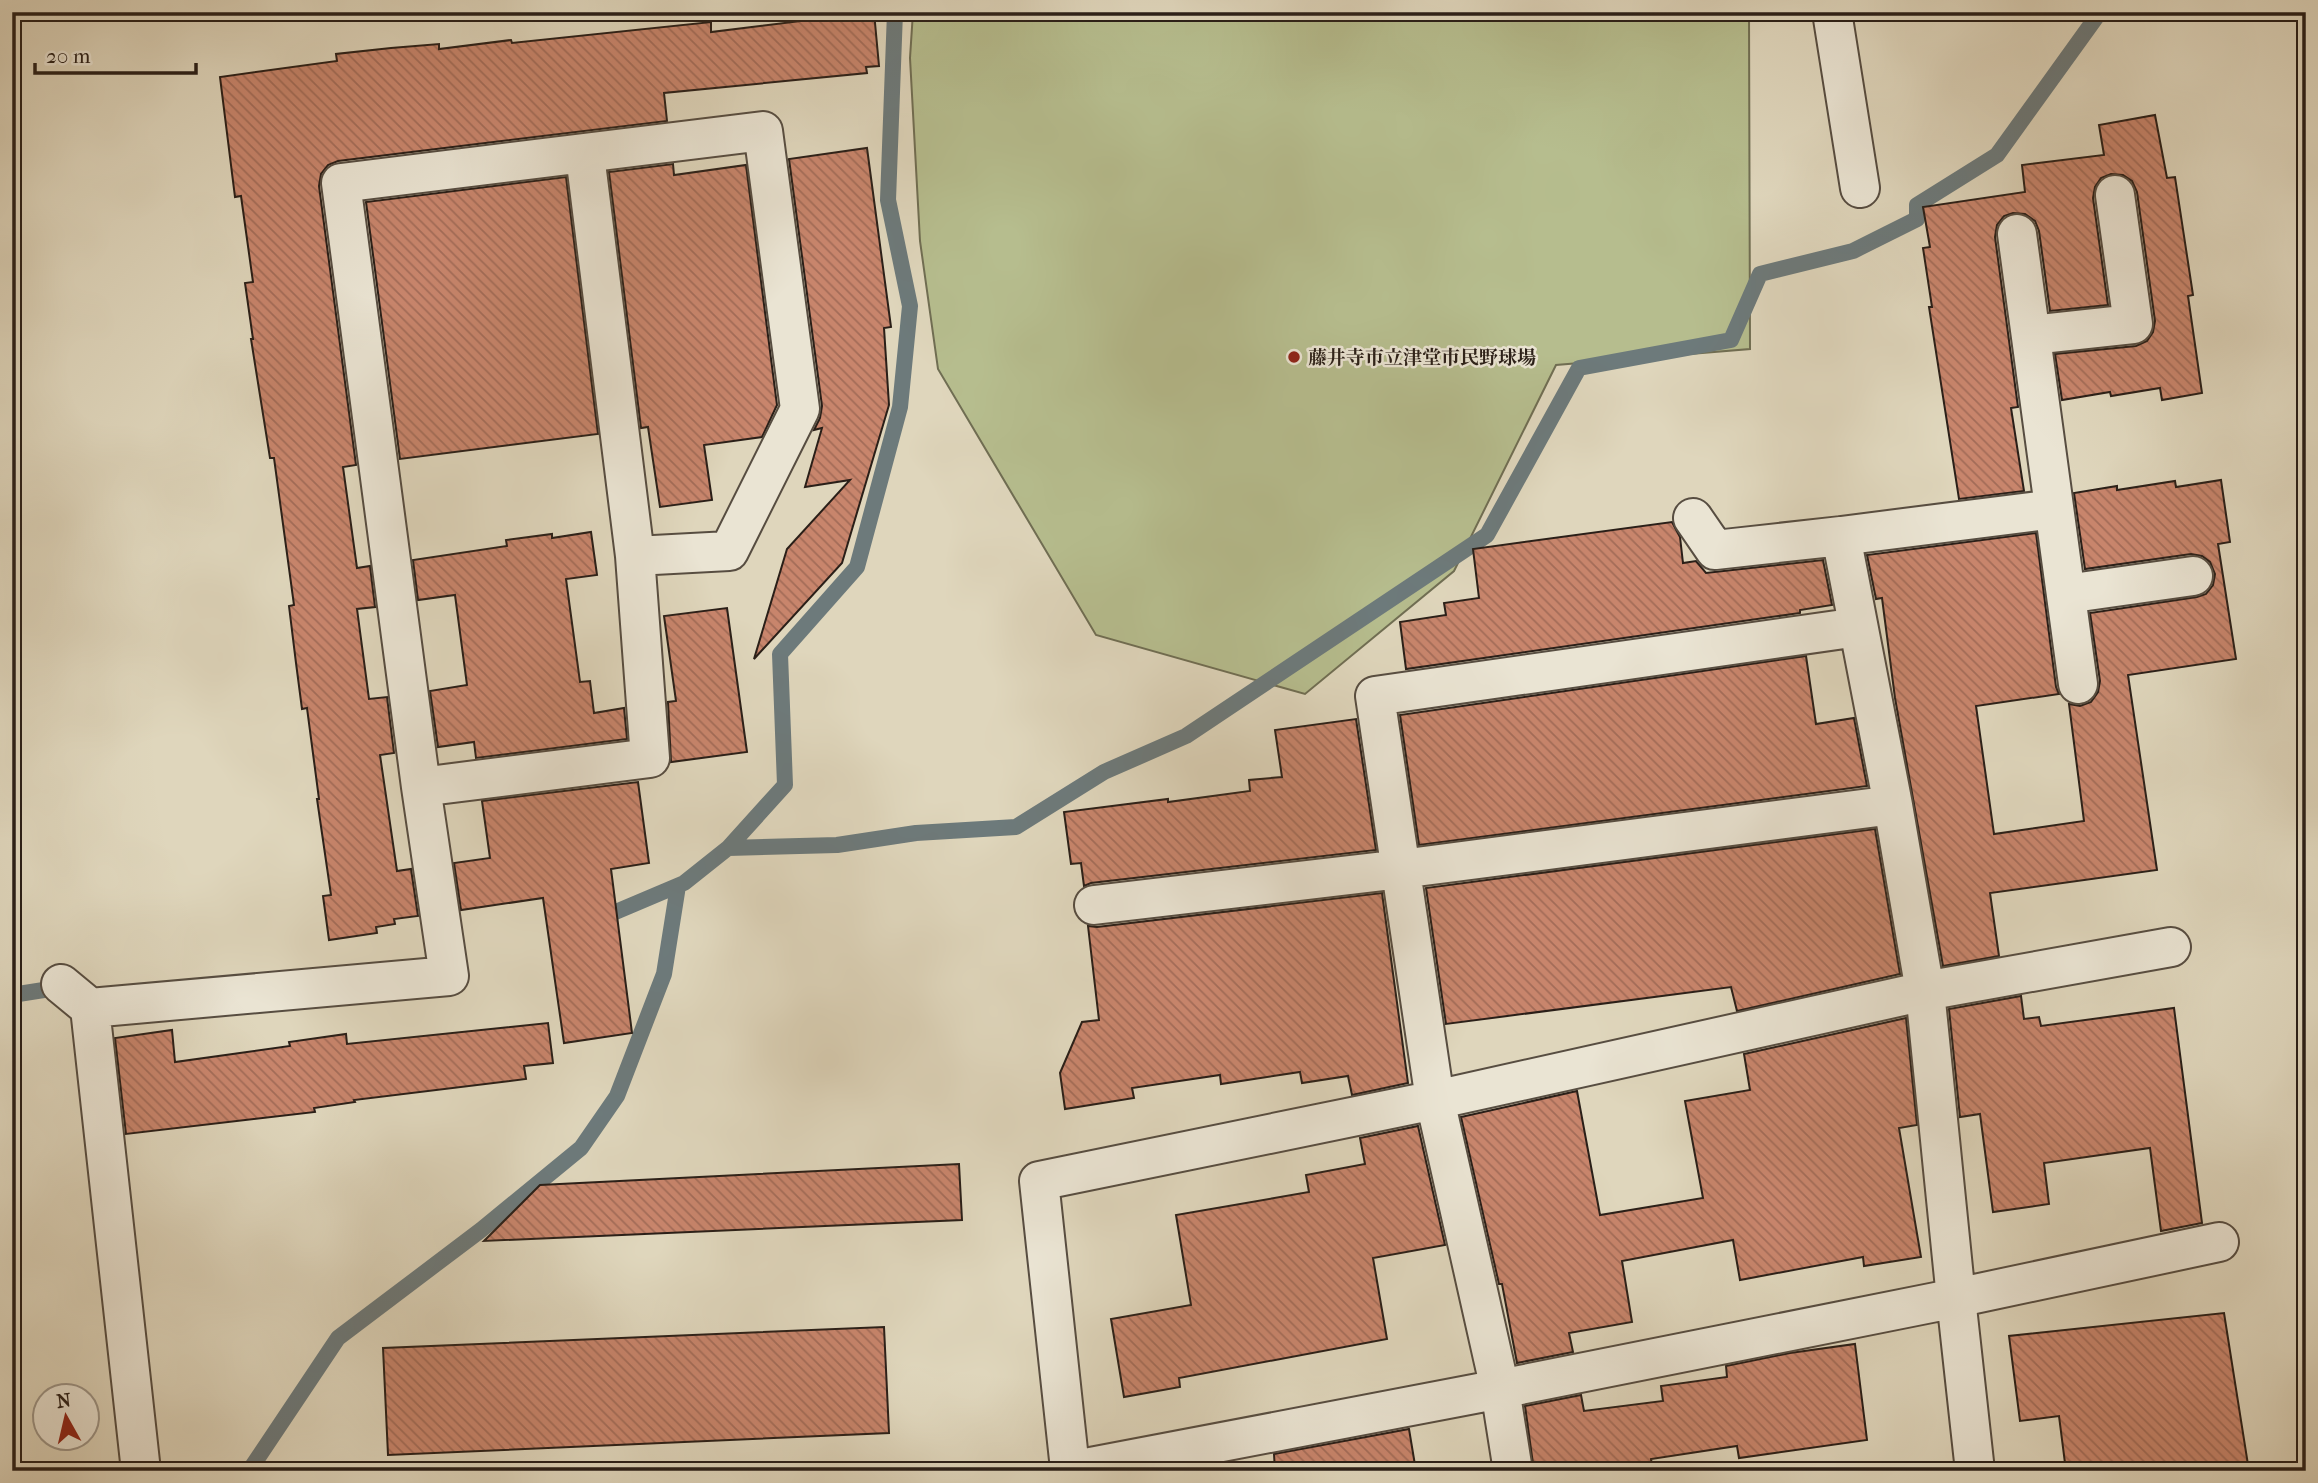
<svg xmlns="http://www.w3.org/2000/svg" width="2318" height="1483" font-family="'IM FELL French Canon','Noto Serif JP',serif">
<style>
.pitch{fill:#b6bd8e;stroke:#706e53;stroke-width:2}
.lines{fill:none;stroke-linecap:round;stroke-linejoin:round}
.stream{stroke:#6d7a7b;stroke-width:16}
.building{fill:url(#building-back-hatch);stroke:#2a1f18;stroke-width:2}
.minor-casing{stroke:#574d41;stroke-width:42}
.minor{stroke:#eae4d3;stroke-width:38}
.poi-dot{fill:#8f2418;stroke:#eae4d3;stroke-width:2.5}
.labels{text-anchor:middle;stroke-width:5;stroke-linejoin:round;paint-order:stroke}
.poi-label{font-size:19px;font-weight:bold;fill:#2a1f18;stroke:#eae4d3;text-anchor:start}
</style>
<defs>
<pattern id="building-back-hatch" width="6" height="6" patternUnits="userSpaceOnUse" patternTransform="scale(1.75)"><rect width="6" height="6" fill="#c8856c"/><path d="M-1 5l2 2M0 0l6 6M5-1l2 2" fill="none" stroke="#a36c58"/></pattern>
</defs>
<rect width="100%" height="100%" fill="#dfd6bc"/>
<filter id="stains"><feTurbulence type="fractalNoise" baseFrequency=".00286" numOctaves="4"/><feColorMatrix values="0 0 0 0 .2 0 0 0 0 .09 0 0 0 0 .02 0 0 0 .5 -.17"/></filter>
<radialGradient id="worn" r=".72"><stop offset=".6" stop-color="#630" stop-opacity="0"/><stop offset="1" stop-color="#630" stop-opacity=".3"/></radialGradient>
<path class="pitch" d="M913,12H1749L1750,349L1556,365L1454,571L1305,694L1096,635L938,369L920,241L910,58Z"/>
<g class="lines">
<path class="stream" d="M728,848L785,785L780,654L857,567L900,407L910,306L888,200L895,12
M599,919L684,883L728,848L837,845L916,833L1016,827L1104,772L1186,736L1487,535L1579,368L1731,340L1760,274L1853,251L1917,219V205L1997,155L2100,12
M12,995L50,989
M249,1471L338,1338L481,1230L581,1148L617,1096L664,974L678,886"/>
</g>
<path class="building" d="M874,12L879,66L866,67L867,73L664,93L667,121L338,161L328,165L321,174L319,186L356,465L343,467L357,568L370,566L375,607L357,609L369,699L387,697L394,753L380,755L397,871L411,869L418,916L394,919L395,924L376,927L377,933L329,940L323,896L331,895L317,799H319L307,708L302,709L296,663L289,606L294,605L274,458H270L251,339H253L245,283L253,282L241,196L235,197L220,77L337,61L336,54L391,48L439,44V49L511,40L512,43L711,22V32Z
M2155,115L2167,178L2175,177L2193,295L2188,296L2202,393L2162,400L2160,388L2111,396L2110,392L2062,400L2055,354L2136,346L2147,341L2153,332L2155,321L2137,192L2132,181L2123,175L2111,174L2101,178L2095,187L2093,198L2108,305L2050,311L2039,231L2035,221L2025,214L2013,213L2004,216L1997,225L1995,237L2018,407L2011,408L2024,491L1959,499L1929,307H1932L1923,248L1930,247L1923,207L2025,192L2022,165L2104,155L2099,125Z
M867,148L891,327L884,328L889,405L842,563L754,659L787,549L850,480L805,487L822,428L814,430L820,418L822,406L789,159Z
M673,164L674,175L746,165L777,405L762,437L704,445L712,500L660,507L648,427L641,428L609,172Z
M566,177L598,434L400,459L366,202Z
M2221,480L2230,542L2218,544L2236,659L2128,675L2157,870L1990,893L1999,956L1943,966L1895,698L1882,598L1876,599L1867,555L2036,533L2056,687L2059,694L1976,706L1994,834L2084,821L2069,704L2080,706L2091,702L2098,692L2100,681L2090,613L2197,597L2206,594L2213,585L2215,574L2210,562L2202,556L2191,554L2085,569L2074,493L2117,486V490L2175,481L2176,487Z
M1672,522L1680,537L1683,563L1696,561L1706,573L1823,560L1832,605L1800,610V613L1406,669L1400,622L1446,615L1444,603L1479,598L1473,549Z
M591,532L597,575L566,579L580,682L590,681L594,713L624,708L627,739L476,758L474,742L438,747L430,691L467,685L455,595L418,600L413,560L507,546L506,540L552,534V538Z
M727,608L747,752L671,762L668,702L676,701L664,616Z
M1806,656L1816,724L1854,718L1867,786L1419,845L1400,715Z
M1356,719L1376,850L1091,883L1084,886L1081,863L1071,864L1064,812L1168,799V802L1250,791L1249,780L1282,777L1275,730Z
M638,782L649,863L611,869L632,1033L564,1043L543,898L461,910L454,863L490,858L482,801Z
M1875,829L1900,974L1737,1011L1731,987L1446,1024L1426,888Z
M1382,893L1408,1083L1352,1095L1348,1076L1302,1083L1300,1072L1221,1084L1220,1075L1132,1088L1134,1098L1065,1109L1060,1073L1082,1022L1099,1020L1088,926L1097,927Z
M2021,996L2024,1019L2039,1017L2041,1026L2174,1008L2202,1223L2161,1231L2150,1148L2044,1163L2049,1204L1993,1212L1980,1114L1960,1117L1949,1009Z
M1906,1018L1917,1125L1899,1128L1921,1257L1864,1266L1863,1257L1740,1280L1733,1240L1622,1261L1632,1322L1569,1333L1573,1352L1517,1363L1502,1284H1499L1461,1117L1577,1091L1600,1215L1703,1198L1685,1101L1750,1090L1744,1054Z
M548,1023L553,1063L524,1066L526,1079L354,1100L355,1102L314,1108L315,1112L126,1134L115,1038L172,1030L175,1062L290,1046L289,1042L346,1034L347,1044Z
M1418,1126L1445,1245L1373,1258L1387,1339L1179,1378L1180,1387L1124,1397L1111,1319L1191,1305L1176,1215L1309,1192L1306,1175L1365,1164L1360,1138Z
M959,1164L962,1220L484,1241L540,1185Z
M2224,1313L2249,1471H2066L2059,1416L2020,1421L2009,1336Z
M884,1327L889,1433L388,1455L383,1348Z
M1855,1344L1867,1440L1739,1458L1737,1446L1651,1459L1653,1471H1534L1525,1406L1581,1395L1584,1411L1663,1401L1661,1386L1727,1377L1726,1366L1790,1353Z
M1409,1429L1416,1471H1275L1274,1454Z"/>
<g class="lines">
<g class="minor-casing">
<path id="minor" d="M1832,12L1860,188
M2017,234L2078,684
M2031,335L2133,324L2115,195
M1693,518L1715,550L1841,536L1893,805L1925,991L1956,1298L2219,1242
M1841,536L2054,509
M2066,594L2193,576
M421,787L650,758L635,556L585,155
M1094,905L1401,869L1893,805
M61,984L90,1008L449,976L421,787L341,183L763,131L800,409L729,551L635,556
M90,1008L141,1471
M1070,1469L1039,1181L1435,1100L1925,991L2171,947
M1070,1471L1500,1389L1956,1298L1975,1471
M1513,1471L1500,1389L1435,1100L1375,696L1858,627"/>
</g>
<use href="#minor" class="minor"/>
</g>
<circle class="poi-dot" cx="1294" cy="357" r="7"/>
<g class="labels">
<g class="poi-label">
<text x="1308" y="364">藤井寺市立津堂市民野球場</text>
</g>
</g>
<rect width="2318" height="1483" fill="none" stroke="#dfd6bc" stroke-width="42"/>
<rect x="14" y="14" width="2290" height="1455" fill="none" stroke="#2a1f18" stroke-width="3.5"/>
<rect x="21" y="21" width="2276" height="1441" fill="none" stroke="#2a1f18" stroke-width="2"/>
<g transform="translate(66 1417) rotate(352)"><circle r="33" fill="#eae4d3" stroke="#9d9588" stroke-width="2"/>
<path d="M0-5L12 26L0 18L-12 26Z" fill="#8f2418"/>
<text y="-10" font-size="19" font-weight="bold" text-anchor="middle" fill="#2a1f18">N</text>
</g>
<path d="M35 63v10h161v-10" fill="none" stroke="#2a1f18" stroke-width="3.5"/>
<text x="46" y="63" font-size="21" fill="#2a1f18" stroke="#eae4d3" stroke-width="5" paint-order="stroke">20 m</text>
<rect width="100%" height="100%" filter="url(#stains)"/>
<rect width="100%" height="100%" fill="url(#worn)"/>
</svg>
